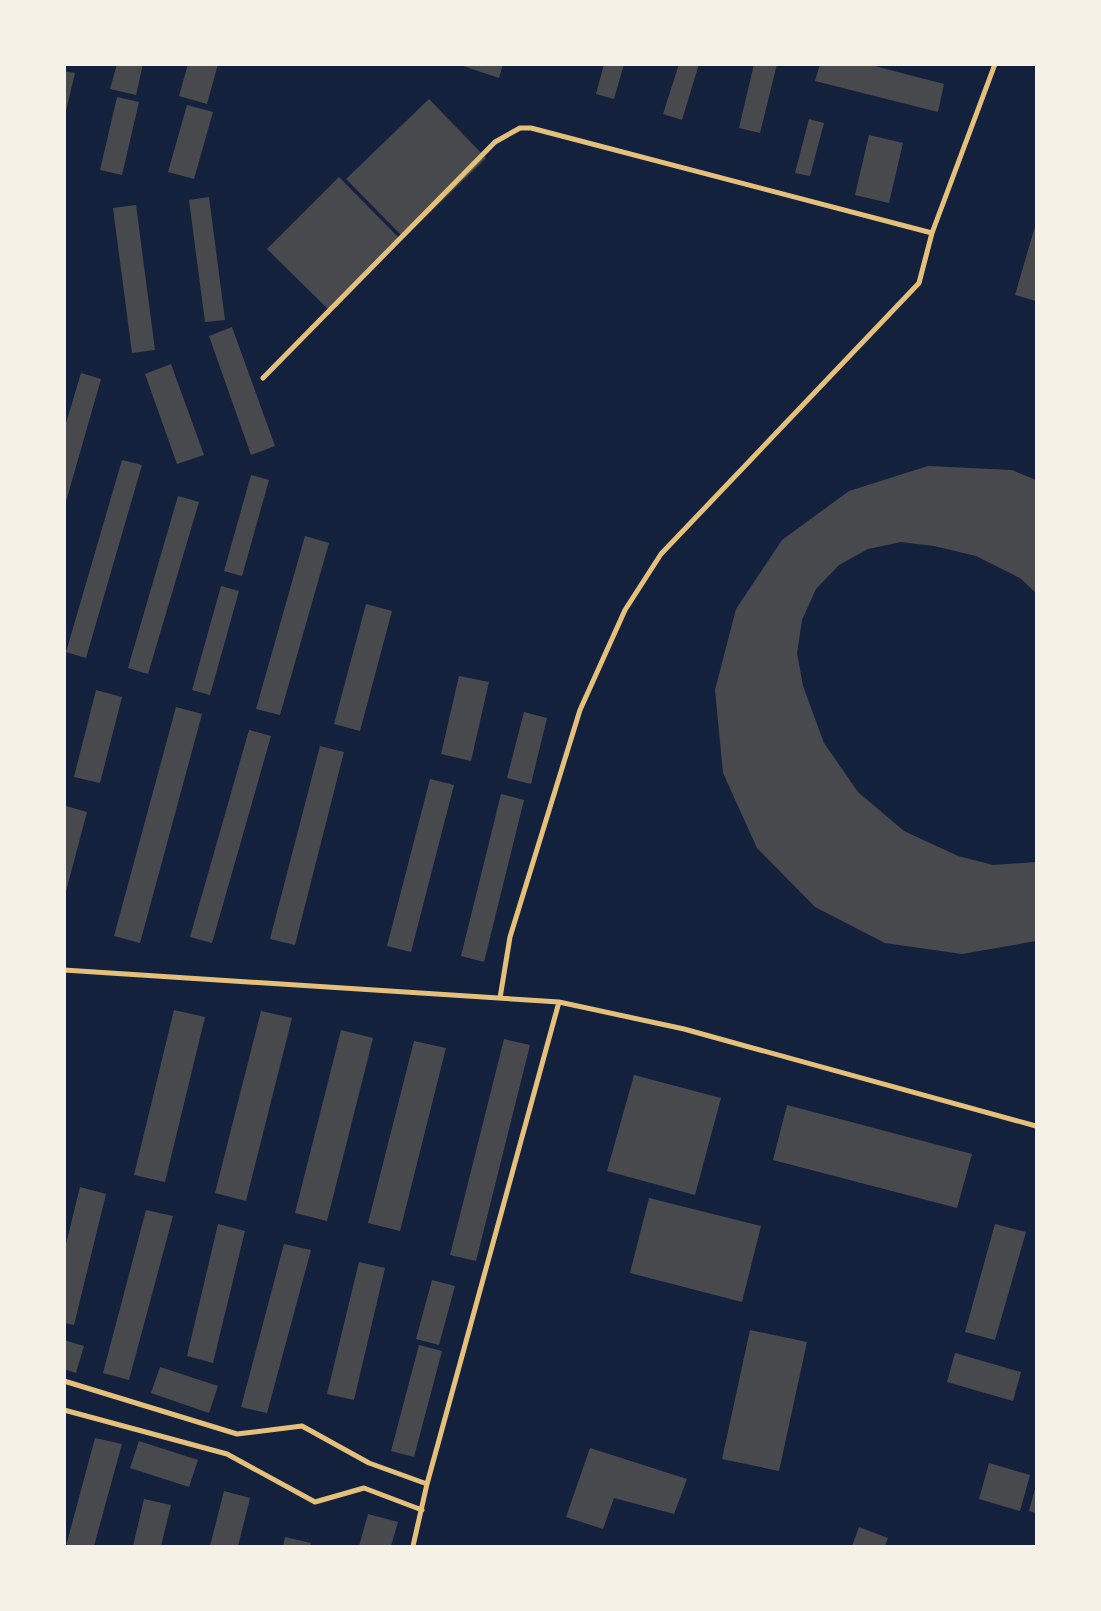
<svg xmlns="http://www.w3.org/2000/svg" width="1101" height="1611" font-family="'PT Sans',sans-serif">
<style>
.building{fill:#48494c}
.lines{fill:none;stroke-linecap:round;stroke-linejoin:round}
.minor{stroke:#e5c07b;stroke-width:5}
</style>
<rect width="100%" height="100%" fill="#14213d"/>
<path class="building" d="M117,64H143L136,95L110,89Z
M188,64H218L207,104L179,96Z
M457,64H503L499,78Z
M604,64H624L614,99L596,94Z
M679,64H699L682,120L663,114Z
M754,64H777L760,133L739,128Z
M820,64H867L944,84L938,112L815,81Z
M64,71L75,73L65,115H64Z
M117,97L139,102L122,175L100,170Z
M429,99L486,158L404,238L346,179Z
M187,105L213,112L194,179L168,172Z
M809,119L824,123L810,176L795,173Z
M869,135L903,143L889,203L855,195Z
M339,177L400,239L329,310L267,249Z
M209,197L225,320L205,322L189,200Z
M136,205L155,350L132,353L113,208Z
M1036,223V301L1015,295Z
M232,327L275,446L251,455L209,336Z
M171,364L204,455L177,464L145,374Z
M81,373L101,379L65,505L64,430Z
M122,460L142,465L86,658L66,652Z
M928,466L1012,470L1036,480V593L1020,578L976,556L934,546L901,542L868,549L839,565L816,589L802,620L797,653L803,686L824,743L858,792L904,831L958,856L993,865L1036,862V941L962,954L885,943L815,907L757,848L723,773L715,690L736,609L782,540L849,491Z
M251,475L269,480L242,576L224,571Z
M178,496L199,502L148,674L128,668Z
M305,536L329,543L280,715L256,709Z
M221,586L239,591L210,695L192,690Z
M366,604L392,611L360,731L334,724Z
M459,676L489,682L471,761L441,754Z
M96,690L122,697L100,783L74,777Z
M176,707L202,714L140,943L114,936Z
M524,712L547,718L531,784L507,778Z
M249,730L271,736L212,943L190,937Z
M320,746L344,752L295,945L270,939Z
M430,779L454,785L411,952L387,946Z
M501,794L524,800L484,962L461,956Z
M66,806L87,812L65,895L64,813Z
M174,1010L205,1017L165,1182L134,1175Z
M261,1011L292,1018L246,1201L215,1193Z
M341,1030L373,1038L327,1221L295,1213Z
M504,1039L530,1045L476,1261L450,1255Z
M414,1041L446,1048L400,1231L368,1223Z
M634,1075L721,1098L695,1195L607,1171Z
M787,1105L972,1154L957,1208L773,1160Z
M80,1187L106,1194L74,1325L64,1323V1252Z
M649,1198L761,1226L742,1302L630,1273Z
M146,1210L173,1216L129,1380L103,1373Z
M218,1224L245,1231L213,1363L187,1356Z
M995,1224L1026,1232L995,1340L965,1332Z
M284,1244L311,1250L267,1413L241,1407Z
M359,1262L385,1268L354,1400L327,1394Z
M432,1280L455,1286L439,1345L416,1339Z
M750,1330L807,1342L779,1471L722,1459Z
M64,1340L84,1346L76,1373L64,1369Z
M419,1345L442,1351L414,1457L391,1451Z
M955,1353L1021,1372L1013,1401L947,1382Z
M160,1367L218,1386L209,1413L151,1393Z
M95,1438L122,1444L94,1546H66Z
M139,1441L198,1460L189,1487L130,1468Z
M590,1448L687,1479L674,1514L614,1498L603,1529L566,1517Z
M989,1463L1030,1475L1020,1511L979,1499Z
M1036,1485V1513L1029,1511Z
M224,1491L250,1498L238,1546H210Z
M144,1499L171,1505L161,1546H133Z
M368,1514L398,1522L391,1546H359Z
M859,1527L888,1538L885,1546H852Z
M285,1537L311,1543L310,1546H283Z"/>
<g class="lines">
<path class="minor" d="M263,378L495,142L520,128H531L932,233
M64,970L559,1002L684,1029L1036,1126
M500,998L510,937L580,710L625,610L661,554L919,283L932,233L995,64
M64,1381L237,1434L302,1426L369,1463L427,1484
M64,1410L227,1454L315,1502L364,1488L422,1510
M413,1546L427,1484L559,1002"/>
</g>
<rect width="1101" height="1611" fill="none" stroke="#f6f1e7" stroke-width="132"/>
</svg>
